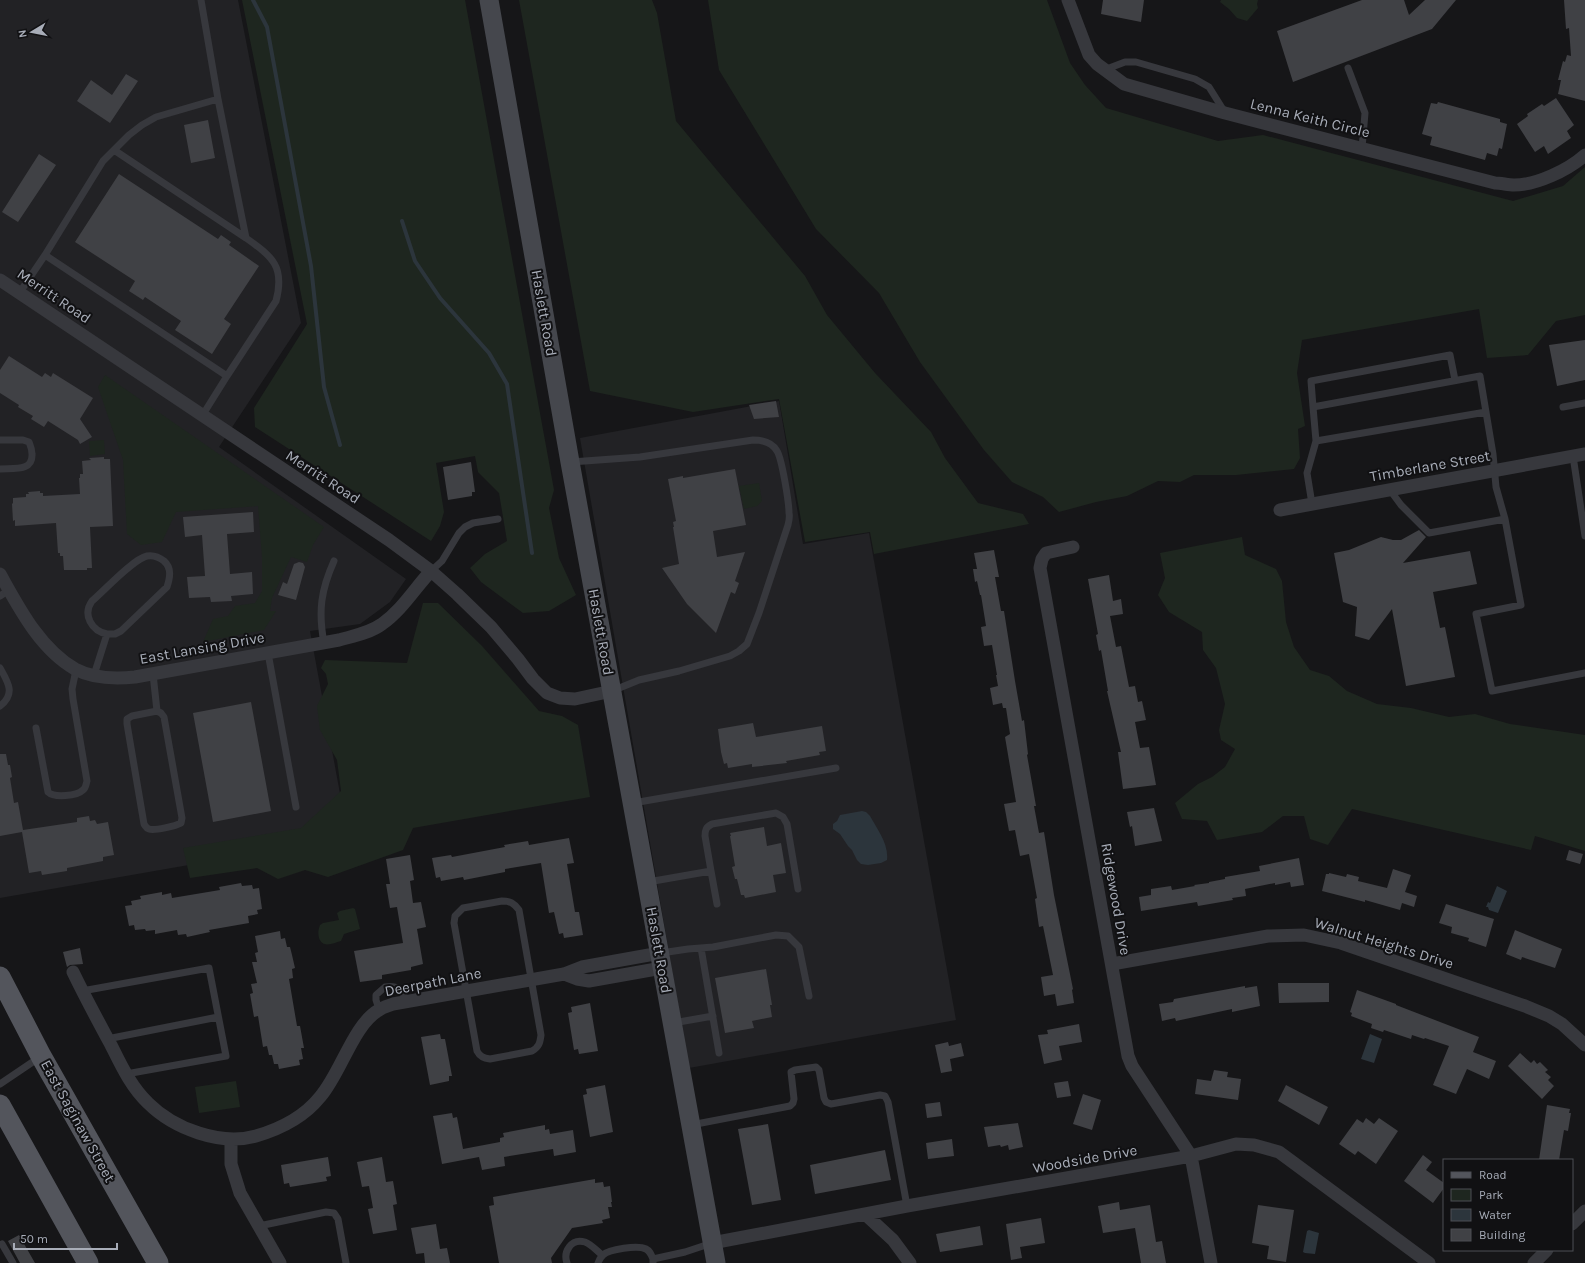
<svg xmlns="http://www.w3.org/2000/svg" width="1585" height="1263" font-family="Karla,sans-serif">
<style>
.built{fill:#222225}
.green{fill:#1e261f}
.water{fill:#2c353c}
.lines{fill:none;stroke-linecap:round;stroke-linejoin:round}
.stream{stroke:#2c353c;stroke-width:4}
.building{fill:#404145}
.service{stroke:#37383d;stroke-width:7}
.minor{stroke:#37383d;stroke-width:13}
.secondary{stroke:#45474d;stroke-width:19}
.primary{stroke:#53555c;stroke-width:21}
.labels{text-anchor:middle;stroke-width:4;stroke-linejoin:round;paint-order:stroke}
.street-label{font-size:15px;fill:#a8adb8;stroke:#111113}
</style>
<rect width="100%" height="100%" fill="#161618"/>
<path class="built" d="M0,0H238L301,323L219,447L406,579L390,602L360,624L310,631L348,837L0,898Z
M779,401L803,544L869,533L956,1020L689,1068L580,438Z"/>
<path class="green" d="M242,0H465L554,490L549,508L559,558L576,595L549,611L523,613L481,582L470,568L485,554L507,541L499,493L478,472L475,456L436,463L444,512L440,526L431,541L255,427L254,408L307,324Z
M519,0H652L657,13L676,121L805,276L827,315L875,373L931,432L945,458L978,503L1023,514L1029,524L874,554L870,532L805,542L779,399L693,412L590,391Z
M708,0H1047L1070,63L1085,85L1106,108L1218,141L1263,135L1513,201L1563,186L1585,167V315L1556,321L1528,355L1487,358L1479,309L1302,340L1297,373L1305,426L1298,429L1300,458L1294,469L1236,475H1194L1180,482L1158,481L1127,496L1096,502L1059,512L1043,497L1012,482L984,450L920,362L879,293L816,229L719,70Z
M1221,0H1258L1257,4L1258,8L1247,21L1237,18L1229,9L1220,2Z
M105,375L324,527L313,545L307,562L291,557L272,598L270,611H276L264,630L203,642L213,619L228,616L235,606L255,603L262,591V557L258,506L176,512L162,542L141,545L127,534L123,460L98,387Z
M104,440L105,454L90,456L89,441Z
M759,483L762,501L757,506L744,509L739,486Z
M1242,537L1245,555L1276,569L1282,581L1286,622L1294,647L1310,670L1329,676L1347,691L1377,704L1411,708L1449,717L1475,714L1510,724L1585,735V851L1535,836L1531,850L1352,809L1328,845L1310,839L1304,816H1283L1262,832L1217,840L1207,821L1182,819L1175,803L1198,784L1212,777L1225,767L1235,749L1221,740L1219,730L1225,704L1216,668L1203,650L1202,632L1169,612L1158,595L1165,578L1160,553Z
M423,603H438L482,646L539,711L562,716L578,725L590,797L413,828L403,850L328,877L305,870L278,879L257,868L190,878L183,848L301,828L341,791L337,760L320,730L317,706L328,684L326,674L321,668L325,660L407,663Z
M353,908L355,909L360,929L344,934L341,941C333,943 323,949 319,938C318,934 318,930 320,925L323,923L339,920L337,913L340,911Z
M236,1081L240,1107L199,1113L195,1087Z"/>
<path class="water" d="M862,811L866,812L870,816C877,829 889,844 887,860L881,863L868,865L861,864L857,860L852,850L848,846L840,834L833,829V824L837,821L840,815Z
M1497,886L1507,891L1498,913L1489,910L1488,907H1486L1488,902L1490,903Z
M1370,1034L1382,1039L1374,1063L1361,1059Z
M1309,1230L1319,1233L1315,1254L1305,1253L1303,1252L1307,1231Z"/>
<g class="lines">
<path class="stream" d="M253,0L267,27L311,266L324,387L340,445
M402,221L415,261L440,298L489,353L507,384L532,553"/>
</g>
<path class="building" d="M1103,0H1144L1141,22L1101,14Z
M1362,0H1404L1409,15L1425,0H1456L1432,29L1293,82L1277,31Z
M1564,0H1585V101L1558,94L1561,80H1558L1563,61L1565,62L1567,55L1571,56L1569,28L1566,29Z
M126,74L138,81L110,123L77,101L91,80L112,95Z
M1556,98L1574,125L1567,131L1571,138L1548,154L1544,146L1535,152L1517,124L1528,116L1527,114L1542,104L1544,106Z
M1438,102L1500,119V122L1507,124L1502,149L1499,148L1497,156L1487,153L1485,160L1430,145L1432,137L1422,134L1431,103L1437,104Z
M208,120L215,158L191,163L184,125Z
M39,154L56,165L18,222L2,212Z
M119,174L218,239L221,235L231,242L229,245L259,266L224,319L231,324L212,354L175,330L181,321L145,297L143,300L129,291L135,281L75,242Z
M1585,340V380L1557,386L1549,345Z
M9,356L42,377L45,373L51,377L53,373L93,398L80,419L92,437L80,444L78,440L48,421L44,427L31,419L33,416L18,407L19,405L0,393V370Z
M776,401L779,417L754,419L749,405Z
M104,457V459H110L113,526L90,527L92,568H87V570H64L63,556H60V553H58L56,523L15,526V520L13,521L12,504L13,503V498L26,497V494H29L28,492L40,491V493H43V496L80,494L79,478H80V474H83L82,461L91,460L89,458Z
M471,462L475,492H472V496L448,500L443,467Z
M735,469L746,525L713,531L717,557L745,552L735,581L739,583L735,594L731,592L716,633L687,604L662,568L679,564L673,527H674L673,522L676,521L668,479L683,476V478Z
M253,512L254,532L227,534L230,574L252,572L253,594L231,596L232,601L211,602L210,597L189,598L187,577L205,576L202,535L185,537L183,517Z
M1419,530L1426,537L1403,563L1470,551L1477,584L1433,592L1440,628L1445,627L1455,677L1406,686L1392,609L1369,640L1355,636L1357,607L1343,602L1334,553L1349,550L1381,537L1393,540H1401Z
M994,550L999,577H995L1001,611H1004L1015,681L1022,721L1024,720L1028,754L1027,755L1036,806H1034L1039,833L1044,832L1054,895L1073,989L1072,990L1074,1003L1057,1006L1055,994L1044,996L1041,977L1053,975L1043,926L1039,927L1035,899L1037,898L1029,854L1020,856L1015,830L1009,831L1004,804L1016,802L1005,737L1010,734L1006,708H1003L1002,703L993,705L990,688L998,686L996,675H997L992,645L984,646L981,627L986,626L981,595H980L977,581L975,582L973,569H977L974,553Z
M299,562L303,563L305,567L296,600L278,595L283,582L287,584L294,564Z
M1109,575L1113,601L1121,599L1123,614L1110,616L1116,647L1121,646L1129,687L1135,686L1138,702L1142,701L1146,720L1135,722L1140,748L1149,747L1156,785L1123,789L1118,752H1121L1107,691H1108L1101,650L1099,651L1096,635L1098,634L1088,579Z
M251,702L271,811L213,822L193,713Z
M753,723L756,737L822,726L826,751L819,752L820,755L786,761L787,763L752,767V764L728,768L727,763L724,764L721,752L718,729Z
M0,754H6L8,765H10L12,777L10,778L14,803L18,802L23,830L77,822V818L89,816L90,821L95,820L97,824L108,822L114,855L103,857V861L67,868V871L42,875L41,871L29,873L22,832L0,836Z
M1154,808L1162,841L1135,846L1132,826L1130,827L1127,812Z
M764,827L767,846L781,843L786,873L773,875L776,892L745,898L744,895H741L737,879H735L732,867L735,866L730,836H731L730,833Z
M569,838L574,863L567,864L575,912H579L583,935L564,938L563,933L559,934L554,912L549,913L541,863L505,869V872L464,880L463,877L441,881L440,877L436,878L432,858L451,855L452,857L505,847L504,845L528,841L529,845Z
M1569,850L1583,854L1580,864L1566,860Z
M410,855L414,880L410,881L413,903L421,902L426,927L417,929L423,964L411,967V970L382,975V979L360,982L354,951L403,943L397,907L390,908L386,884H390L386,859Z
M1299,858L1304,885L1291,887L1290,882L1275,885V883L1245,889L1246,896L1232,898L1233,900L1198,906L1197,902L1141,911L1139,897L1151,895V889L1171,886L1172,890L1195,886L1194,885L1209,883V882L1225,879V877L1260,871L1259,866Z
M1393,869L1411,875L1405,892L1417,896L1414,907L1402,903L1400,910L1365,900V902L1322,891L1326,874H1329V873L1346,877L1347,874L1359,877L1358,881L1387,888Z
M241,883L242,886L252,885L253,889L259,888L262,909L257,910L258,914L248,916L249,923L209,930L210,932L187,937L186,934L178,935L177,930L155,934V930L146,931L145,929L135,930L134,925L129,926L125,906L132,905L131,901L141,899L140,896L162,892V895L171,893L172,898L220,890L219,887Z
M1446,904L1494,919L1486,947L1468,941L1469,938L1451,933L1452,927L1439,923Z
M1515,930L1562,949L1555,968L1522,957L1521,960L1506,954Z
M280,931L281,939L285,938L287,947H290L292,955L295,968L292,969L293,978L289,979L297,1026H300L304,1048H301L303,1059L299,1060L300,1065L279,1069L278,1064H274L272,1055H269L267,1046L263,1047L258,1016L254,1017L250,994L253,993L251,984L257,983L252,962H257L255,953L258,952L255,936Z
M80,948L83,964L70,965L67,967L63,952Z
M766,969L772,1005H770L772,1017L752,1021L754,1028L725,1033L715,978Z
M1278,983H1329V1002L1279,1003Z
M1245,986V988L1257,986L1260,1006L1232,1012V1009L1176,1021L1175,1018L1162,1021L1159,1004L1173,1002L1174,999Z
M1357,990L1396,1004V1005L1479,1037L1473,1052L1496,1061L1489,1079L1467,1069L1456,1094L1433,1085L1449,1046L1425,1038L1424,1039L1412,1035L1411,1039L1384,1030L1383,1032L1371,1028L1372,1024L1351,1016L1352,1013L1350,1012Z
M590,1003L598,1051L579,1054L578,1049L574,1050L568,1013L572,1012L571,1007Z
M1079,1024L1082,1042L1059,1046L1062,1060L1044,1064L1038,1035L1048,1034L1047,1030Z
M440,1034L441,1039H445L452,1076H449V1081L430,1085L421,1037Z
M948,1042L949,1046L961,1043L964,1056L950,1059L952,1071L941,1073L935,1045Z
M1520,1053L1531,1063L1534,1060L1537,1064L1540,1062L1548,1070L1545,1072L1551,1077L1548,1080L1554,1086L1542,1099L1508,1066Z
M1214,1070L1228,1072L1227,1077L1241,1079L1238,1100L1195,1094L1197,1079L1211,1081Z
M1068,1081L1071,1096L1057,1098L1054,1083Z
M605,1085L613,1132L590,1137L583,1095L587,1094L586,1089Z
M1286,1085L1328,1107L1319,1125L1278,1101Z
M1083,1094L1101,1100L1092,1130L1073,1124Z
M940,1102L942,1116L927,1118L925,1104Z
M1547,1105L1570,1109L1569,1113H1571L1568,1131L1564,1130L1559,1160H1539Z
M452,1113L453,1118L457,1117L463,1149L500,1142V1138L504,1137L503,1133L545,1125V1130L549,1129L550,1134L573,1130L576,1152L554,1156L553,1149L504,1157L505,1166L482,1170L479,1157L442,1164L433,1116Z
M1366,1118L1374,1124L1379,1118L1398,1131L1376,1164L1358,1151L1355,1155L1339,1144L1357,1119L1363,1123Z
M1018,1123L1023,1147L1009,1150L1008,1145L1001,1147L1000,1145L988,1147L984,1127Z
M768,1124L781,1200L752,1205L738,1129Z
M952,1139L954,1156L928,1159L926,1143Z
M885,1150L891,1180L815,1194L810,1165Z
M1423,1155L1432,1162L1426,1170L1444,1183V1188L1433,1203L1404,1181Z
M328,1157L331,1176L326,1177L327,1181L290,1187L289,1183L284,1184L281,1165Z
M382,1157L386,1182L393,1181L397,1204L393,1205L397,1230L373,1234L368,1209L373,1208L369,1186L362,1187L357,1162Z
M595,1179V1183L603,1182L604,1187L610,1186L612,1202H611L612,1207H608L610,1218L602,1220L603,1223L572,1228L551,1258L552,1263H499L489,1206L494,1205L493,1197Z
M1119,1202L1120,1210L1150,1205L1156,1242L1162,1241L1166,1263H1141L1135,1228L1103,1233L1098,1206Z
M1258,1205L1294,1210L1286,1262L1267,1259L1269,1246L1252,1243Z
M1041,1218L1045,1243L1020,1247L1022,1258L1011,1260L1006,1224Z
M436,1224L440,1249L447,1248L450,1263H425L424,1253L416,1254L411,1228Z
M980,1226L983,1245L940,1252L936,1234Z
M19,1235L35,1263H20L8,1241Z"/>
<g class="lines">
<path class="service" d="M201,0L218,99
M1348,68L1365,113L1362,148
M1104,70L1125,62H1136L1195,79L1209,87L1224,111
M114,150L246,238
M45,255L103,161L129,135L142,125L156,117L218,99L246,238C273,257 285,267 276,301L227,376
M20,292L45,255L227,376L202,416
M1313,407L1311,381L1450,355L1455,380
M1563,407L1585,403
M0,440H23L29,442C31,447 32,449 32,454C33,472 13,468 0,469
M1316,441L1313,407L1480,376L1486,412
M1573,456L1585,536
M571,462L640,457L753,440C763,440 772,442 777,451C782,459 789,503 789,513C790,517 789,521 788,525L759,613L747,644L739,651L730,656L679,671L639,680L612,691
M1390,490L1401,505L1429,533L1505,519
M1312,504L1307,473L1316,441L1486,412L1493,454L1496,487L1505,519L1521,605L1476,614L1492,691L1585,673
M431,571L442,561L459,533L465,527L473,523L498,519
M0,596L9,590
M324,643C318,611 321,590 334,561
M268,653L296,807
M0,668C8,682 16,694 0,706
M153,674L157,711L161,713L164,717L182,818L181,823C176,826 154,831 149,829C146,828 146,827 144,824L127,724V719L132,716L157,711
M94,675L107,634H115L121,631L167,587C170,578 172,568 164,561C159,557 153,555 147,556C133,559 104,591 92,601C82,615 92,631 107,634
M36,728L48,792C54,798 77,796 83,790C86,788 86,784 87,781L73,699L72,689L76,670
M633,803L836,768
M711,871L717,904
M648,882L711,871L705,836C705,830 706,827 712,824L776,813L783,817L787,824L798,889
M502,901C510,901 514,903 519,910L541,1035C540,1043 539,1047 532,1051L490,1059C484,1058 480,1057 477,1051L454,923L455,916L463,908Z
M701,948L719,1053
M661,953L688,949L713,947L776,935L788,936L799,947L809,996
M82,991L209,968L226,1056L126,1074
M379,1009L376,1000V995L385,987C399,985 401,990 407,1001
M673,1023L713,1016
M107,1039L218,1017
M0,1084L40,1057
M691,1125L790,1106L793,1103L794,1099L791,1072L795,1070L816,1067L819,1070L824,1098L826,1102L831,1104L880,1095L885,1096L888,1102L907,1206
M259,1226L326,1212L334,1213L338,1219L346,1263
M2,1244L13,1263
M567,1263C563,1252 571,1238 585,1242C591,1244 597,1251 602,1255
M598,1263C599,1260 601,1257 603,1255C609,1249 638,1245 646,1249C650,1251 651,1254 653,1259
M653,1263V1259L685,1252L712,1243"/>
<path class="minor" d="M1068,0L1089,55L1097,64L1124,84L1225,113L1495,183C1501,183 1508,185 1514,185C1537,185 1568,170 1585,155
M0,280L389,540L431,571L457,594L491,627L518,659L533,679L547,693L560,698L575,699L612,691
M1280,510L1585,454
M1073,547L1046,553L1042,559L1040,568L1128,1056L1132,1066L1191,1156L1211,1263
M0,574C19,608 40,649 75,669C92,678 116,679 135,677L339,640C353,636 370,633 382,624C402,610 415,588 431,571
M1112,964L1268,936L1304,935L1341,943L1525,1006L1549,1016L1562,1024L1585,1045
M73,972C85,997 98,1021 111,1045C121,1065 131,1087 148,1103C174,1129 221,1146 256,1136C280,1129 304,1117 320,1097C341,1073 353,1025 379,1010C383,1007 388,1006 393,1004L564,974L582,967L660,953
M564,974L577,979L589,981L662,968
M231,1140V1164L240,1193L280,1263
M866,1215L893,1240L910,1263
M1572,1224L1585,1211
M712,1243L907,1206L1191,1156L1236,1144L1254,1145L1279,1152L1429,1263
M1534,1263L1547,1250"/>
<path class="secondary" d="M489,0L570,462L716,1263"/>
<path class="primary" d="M0,977L41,1056L158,1263
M0,1105L88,1263"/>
</g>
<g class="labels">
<g class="street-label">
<text transform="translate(1310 118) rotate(14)" y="5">Lenna Keith Circle</text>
<text transform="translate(54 296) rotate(34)" y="5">Merritt Road</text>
<text transform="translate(544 313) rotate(80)" y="5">Haslett Road</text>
<text transform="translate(1430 466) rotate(-10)" y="5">Timberlane Street</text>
<text transform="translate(323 477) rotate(33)" y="5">Merritt Road</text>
<text transform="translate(601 632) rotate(80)" y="5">Haslett Road</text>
<text transform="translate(202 648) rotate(-10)" y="5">East Lansing Drive</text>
<text transform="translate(1116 899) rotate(80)" y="5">Ridgewood Drive</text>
<text transform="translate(1384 943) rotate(17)" y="5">Walnut Heights Drive</text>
<text transform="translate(659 950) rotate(80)" y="5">Haslett Road</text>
<text transform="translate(433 982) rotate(-11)" y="5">Deerpath Lane</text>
<text transform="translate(78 1121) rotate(61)" y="5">East Saginaw Street</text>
<text transform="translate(1085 1159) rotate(-10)" y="5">Woodside Drive</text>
</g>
</g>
<rect x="1443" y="1159" width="130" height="92" fill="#111113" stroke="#4d4f55"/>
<rect x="1451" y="1172" width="20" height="6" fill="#53555c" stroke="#4d4f55"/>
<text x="1479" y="1179" font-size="12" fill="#a8adb8">Road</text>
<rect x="1451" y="1189" width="20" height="12" fill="#1e261f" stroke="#4d4f55"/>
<text x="1479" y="1199" font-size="12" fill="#a8adb8">Park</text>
<rect x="1451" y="1209" width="20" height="12" fill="#2c353c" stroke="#4d4f55"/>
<text x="1479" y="1219" font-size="12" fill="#a8adb8">Water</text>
<rect x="1451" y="1229" width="20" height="12" fill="#404145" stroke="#4d4f55"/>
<text x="1479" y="1239" font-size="12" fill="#a8adb8">Building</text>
<g transform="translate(32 32) rotate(260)" stroke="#111113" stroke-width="3" paint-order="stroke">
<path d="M0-3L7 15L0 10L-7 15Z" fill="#a8adb8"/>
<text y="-6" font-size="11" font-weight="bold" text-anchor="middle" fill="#a8adb8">N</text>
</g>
<path d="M14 1243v6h103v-6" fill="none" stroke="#a8adb8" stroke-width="2"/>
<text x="20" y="1243" font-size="12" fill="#a8adb8" stroke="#111113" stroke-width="3" paint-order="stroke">50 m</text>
</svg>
